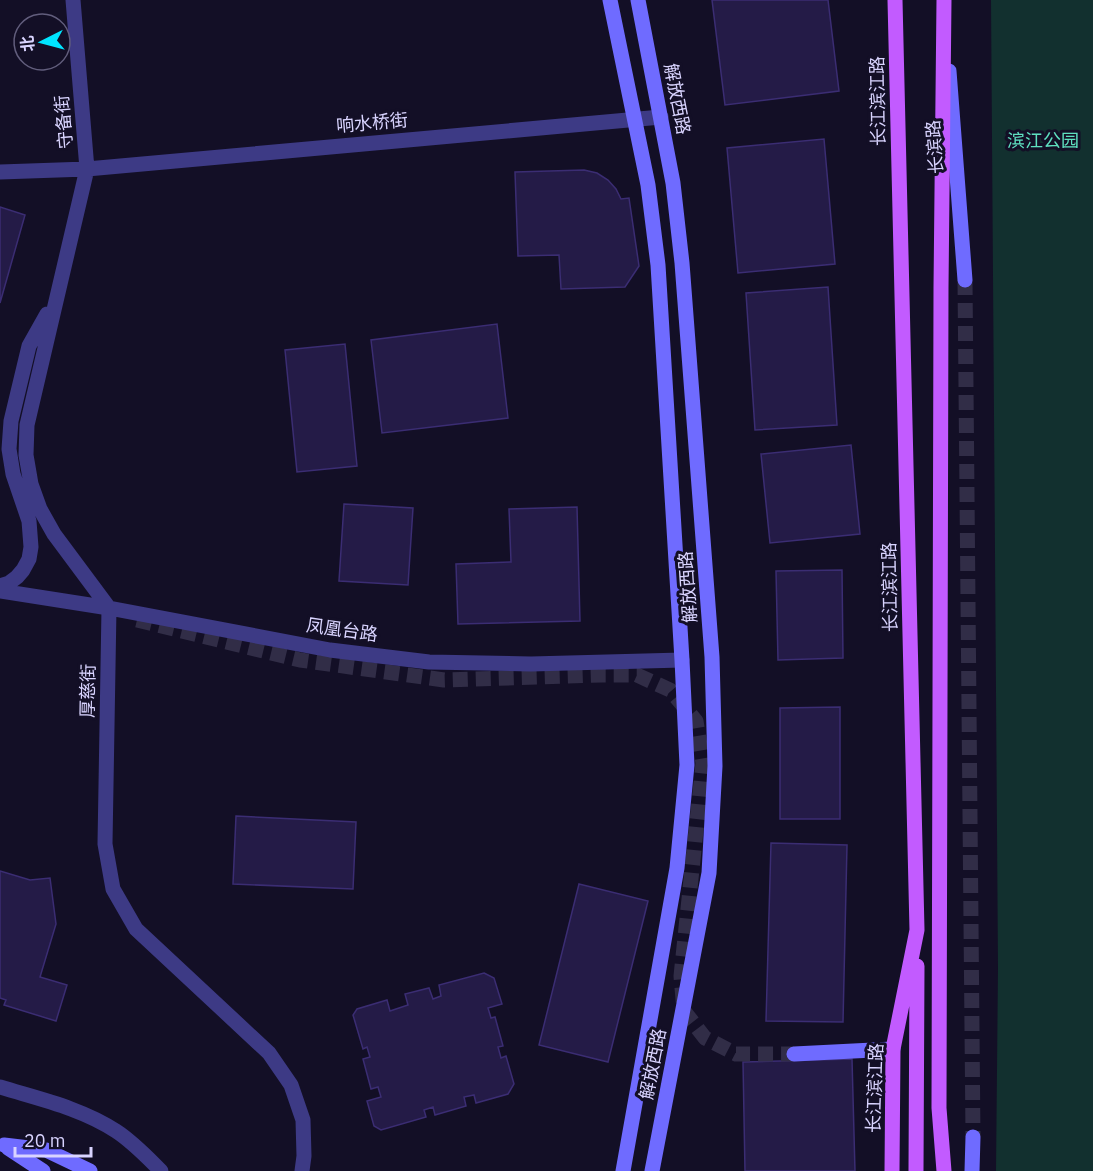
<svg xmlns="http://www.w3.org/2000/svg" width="1093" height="1171" font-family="'IBM Plex Sans','Noto Sans SC',sans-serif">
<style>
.green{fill:#12302f}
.building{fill:#241b47;stroke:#3b2d73;stroke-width:1.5}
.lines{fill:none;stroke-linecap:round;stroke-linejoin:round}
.secondary-tunnel{stroke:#312d47;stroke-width:15;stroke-dasharray:15 8;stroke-linecap:butt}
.street{stroke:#3d3a85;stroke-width:15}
.secondary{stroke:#6f6bff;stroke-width:15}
.primary{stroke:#c25bff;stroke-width:15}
.labels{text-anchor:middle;stroke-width:6;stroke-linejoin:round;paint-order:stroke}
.street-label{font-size:18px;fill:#d9d4ff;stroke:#130f26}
.park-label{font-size:18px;fill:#5fe0c0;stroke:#130f26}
</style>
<rect width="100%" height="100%" fill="#130f26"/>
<path class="green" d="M991,0H1093V1171H996L998,968Z"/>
<path class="building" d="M712,0H828L839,91L725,105Z
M824,139L835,264L738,273L727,148Z
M584,170L597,173L608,180L616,189L621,199L629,198L639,266L625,287L561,289L559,255L518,256L515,172Z
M0,207L25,215L0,303Z
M828,287L837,425L755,430L746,293Z
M497,324L508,418L382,433L371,340Z
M345,344L357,466L297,472L285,350Z
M851,445L860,534L770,543L761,454Z
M344,504L413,508L408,585L339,581Z
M577,507L580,621L458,624L456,564L511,562L509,509Z
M842,570L843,658L778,660L776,571Z
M840,707V819H780V708Z
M236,816L356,822L353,889L233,884Z
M771,843L847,845L843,1022L766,1021Z
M0,871L30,880L50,878L56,924L40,977L67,985L56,1021L4,1005L6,1000L0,998Z
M579,884L648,901L608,1062L539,1045Z
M484,973L494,978L502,1004L488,1008L491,1018L495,1017L503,1046L498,1047L501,1058L506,1056L514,1084L508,1094L476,1103L474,1095L464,1097L466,1106L435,1115L433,1107L424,1110L426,1117L381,1130L374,1126L367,1101L381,1097L378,1087L371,1089L363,1059L370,1057L367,1047L363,1049L353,1015L357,1009L387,1000L390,1011L408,1005L405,994L429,988L433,999L441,996L439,985Z
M852,1059L855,1171H745L743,1062Z"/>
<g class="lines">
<path class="secondary-tunnel" d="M965,280L973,1137
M137,620L300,660L444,680L602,675H637L670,690L696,721L703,763L681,976L684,1011L705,1038L736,1054H794"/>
<path class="street" d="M73,0L87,169L27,425L26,455L31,484L40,509L54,534L109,608L105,844L113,889L136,929L269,1053L291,1085L303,1120L304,1156L302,1171
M0,172L87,169L661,117
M0,586L9,583L17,577L23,570L29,559L31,547L29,521L13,474L9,449L11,421L29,346L47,314
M0,591L109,608L330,650L429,662L531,664L682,660
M0,1087C39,1099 81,1108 116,1131C133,1142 147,1157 161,1171"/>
<path class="secondary" d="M610,0L648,185L658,265L682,660L687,765L677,868L623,1171
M638,0L673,183L682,263L712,657L715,766L709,873L652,1171
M949,71L965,280
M794,1054L893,1049
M4,1145L46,1150L90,1171
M8,1148L43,1171
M972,1171L973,1137"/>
<path class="primary" d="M944,0L941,288L939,1108L944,1171
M892,1171L893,1049L917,930L895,0
M916,1171L917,966"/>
</g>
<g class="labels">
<g class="street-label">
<text transform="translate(677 99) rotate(79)" y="6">解放西路</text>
<text transform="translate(878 101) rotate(-91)" y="6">长江滨江路</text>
<text transform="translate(64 122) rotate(-95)" y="6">守备街</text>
<text transform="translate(372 123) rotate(-5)" y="6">响水桥街</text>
<text transform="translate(935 147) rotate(-94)" y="6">长滨路</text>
<text transform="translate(688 587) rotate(-94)" y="6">解放西路</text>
<text transform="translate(890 587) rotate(-91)" y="6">长江滨江路</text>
<text transform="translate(342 630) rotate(8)" y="6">凤凰台路</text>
<text transform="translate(88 691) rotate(-89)" y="6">厚慈街</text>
<text transform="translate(653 1064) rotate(-79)" y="6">解放西路</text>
<text transform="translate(875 1088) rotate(-88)" y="6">长江滨江路</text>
</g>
<g class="park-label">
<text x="1043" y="147">滨江公园</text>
</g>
</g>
<g transform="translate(42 42) rotate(264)"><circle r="28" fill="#130f26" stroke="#625e7d" stroke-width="1.5"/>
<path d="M0-4.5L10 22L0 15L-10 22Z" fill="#00e5ff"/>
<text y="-9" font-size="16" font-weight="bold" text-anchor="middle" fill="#d9d4ff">北</text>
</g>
<path d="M15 1147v9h76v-9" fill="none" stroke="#d9d4ff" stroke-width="3"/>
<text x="24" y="1147" font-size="18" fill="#d9d4ff" stroke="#130f26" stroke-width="4.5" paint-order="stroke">20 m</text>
</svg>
